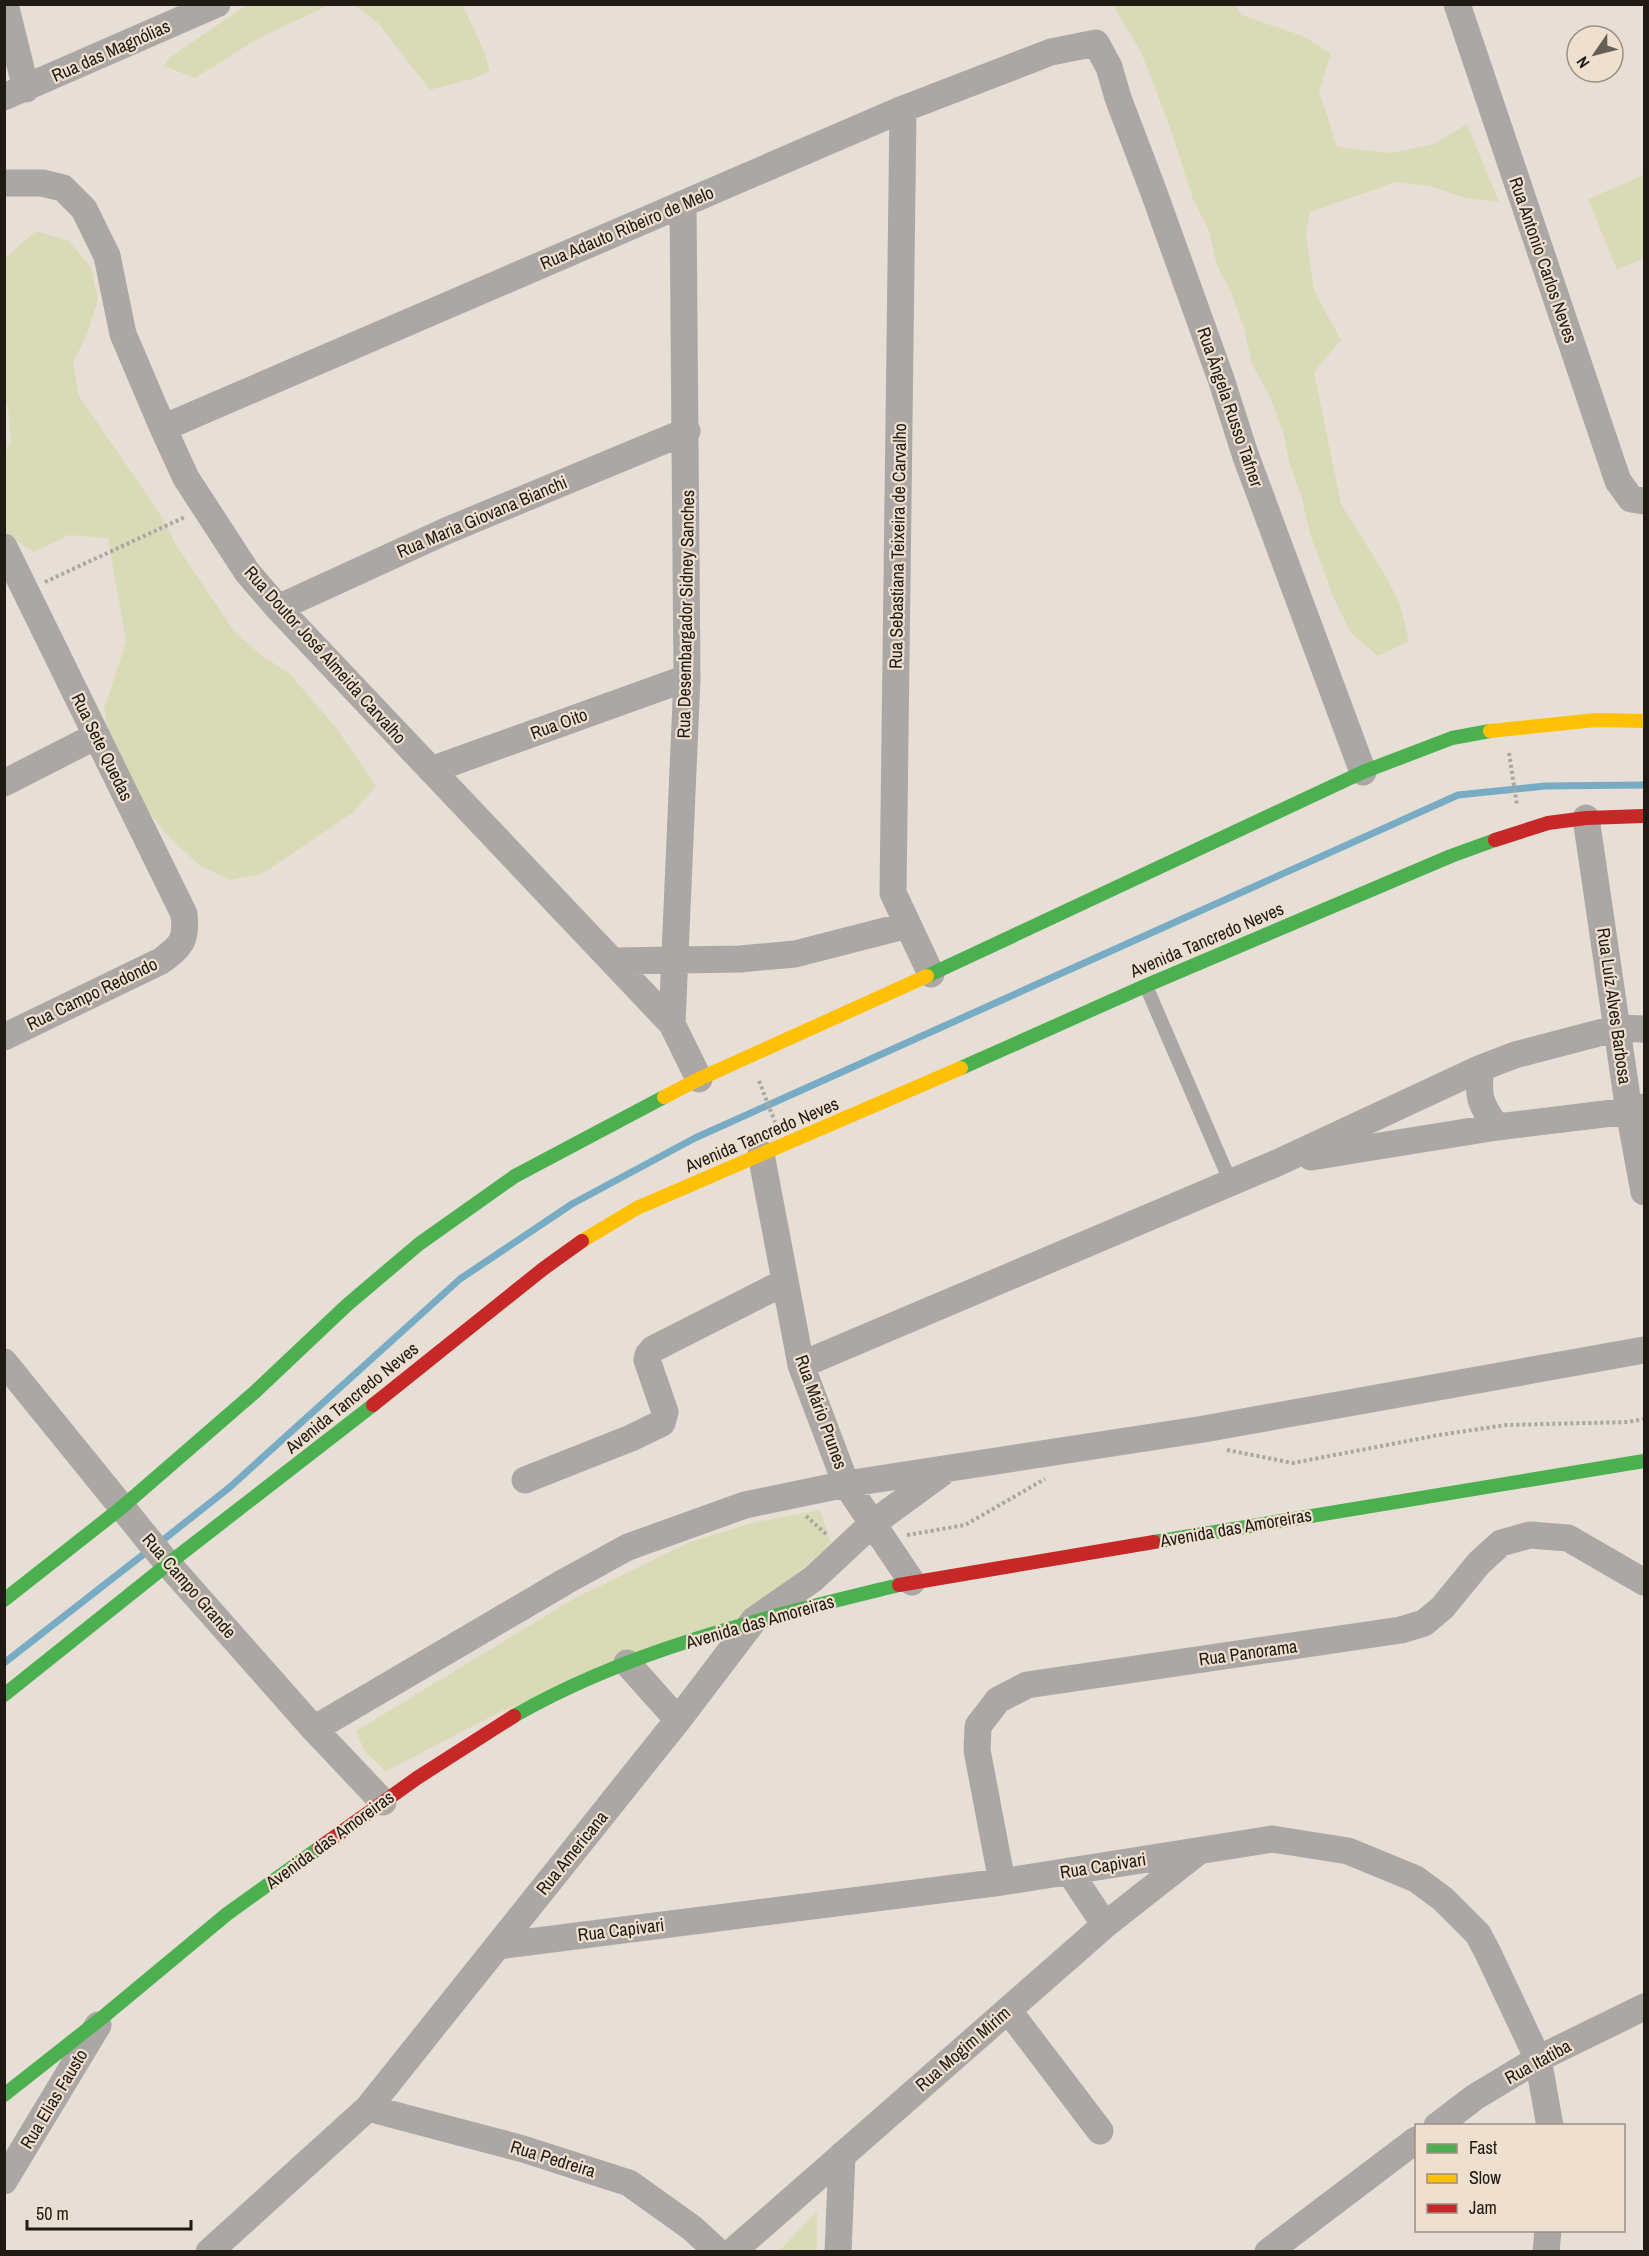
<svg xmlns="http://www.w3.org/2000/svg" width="1649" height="2256" font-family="'Archivo Narrow',sans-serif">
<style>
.green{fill:#d9dbb7}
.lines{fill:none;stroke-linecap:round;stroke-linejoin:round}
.stream{stroke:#78acc4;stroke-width:7}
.path{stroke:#aba6a2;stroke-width:4;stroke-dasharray:3 3;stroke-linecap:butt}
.lane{stroke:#aaa7a4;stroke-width:14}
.street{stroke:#aaa7a4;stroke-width:27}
.fast{stroke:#4caf50;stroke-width:14}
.slow{stroke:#ffc107;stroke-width:14}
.jam{stroke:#c62828;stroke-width:14}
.labels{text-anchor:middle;stroke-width:4.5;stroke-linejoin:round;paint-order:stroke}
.street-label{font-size:18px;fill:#1f1a14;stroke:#eedfce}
</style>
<rect width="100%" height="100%" fill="#e7ded5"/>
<path class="green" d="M462,4L484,51L490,71L475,78L430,90L378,23L354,5L327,6L261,37L195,78L164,66L169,58L247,5Z
M1113,5H1236L1241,15L1303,36L1331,54L1319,91L1337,147L1392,153L1434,144L1467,124L1499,202L1465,198L1430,186L1396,182L1310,212L1306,233L1314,291L1341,340L1314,372L1341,504L1384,573L1400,604L1409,641L1378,656L1351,633L1335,601L1310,534L1302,498L1290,465L1283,432L1271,399L1252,364L1244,328L1232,294L1216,263L1209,231L1193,199L1170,127L1141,52Z
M1644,175V258L1617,270L1588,199Z
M36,231L68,240L91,267L98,299L88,332L73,363L79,396L160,514L176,545L234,631L261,655L289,673L337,729L376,786L352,813L262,874L230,880L199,865L169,837L142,804L110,742L104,709L126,642L108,538L69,535L34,552L5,533V452L11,442L8,407L4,402V259Z
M820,1510L831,1543L804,1568L731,1623L502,1711L386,1771L365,1752L356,1731L575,1598L690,1542L756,1522Z
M817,2211V2251H779Z"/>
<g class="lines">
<path class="stream" d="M158,1544L230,1487L460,1279L572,1204L695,1138L1458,795L1545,786L1644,785
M4,1663L149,1550"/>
<path class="path" d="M45,582L185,517
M1509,753L1517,805
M759,1081L775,1122
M1227,1450L1293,1463L1439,1435L1506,1425L1628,1422L1644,1419
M806,1516L827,1535
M907,1535L965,1525L1045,1479"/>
<path class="lane" d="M1146,986L1231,1183"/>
<path class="street" d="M5,4L26,89
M1457,4L1618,481L1631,499L1644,501
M4,97L217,4
M903,109L893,893L931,974
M4,183H42L63,188L84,209L107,256L123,334L163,428L186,478L247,572L278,608L672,1024L699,1079
M163,428L903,109L1051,52L1096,43L1109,67L1118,98L1153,190L1221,379L1245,454L1363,772
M4,547L184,914C187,941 181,946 161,961L4,1037
M278,608L446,531L687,431
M431,770L687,678
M4,783L96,736
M1586,818L1629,1111L1644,1192
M613,961L740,959L795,954L908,925
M672,1024L687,678L683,204
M1481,1068C1477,1096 1480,1105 1497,1127
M761,1154L801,1365L846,1484L912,1582
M1311,1157L1497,1127L1629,1111L1644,1107
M4,1362L168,1564L314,1729L383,1802
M801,1365L1277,1163L1481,1068L1515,1055L1618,1028L1644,1029
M525,1480L631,1438L662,1423L665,1412L647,1360L648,1355L653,1349L785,1282
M627,1663L678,1720
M314,1729L566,1581L628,1547L745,1505L846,1484L1204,1429L1644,1350
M1069,1871L1105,1925
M1002,1882L977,1750L978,1726L998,1700L1027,1685L1401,1630L1424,1623L1442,1608L1479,1563L1501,1543L1530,1535L1568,1538L1644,1582
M498,1946L1002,1882L1272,1839L1348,1851L1416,1879L1443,1899L1478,1934L1488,1953L1538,2059L1550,2126
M1008,2010L1100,2131
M368,2108L523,2149L629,2183L692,2228L718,2252
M1437,2126L1475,2097L1538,2059L1644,2007
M4,2181L98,2025
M209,2252L368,2108L678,1720L754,1620L813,1579L872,1524L943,1472
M732,2252L1105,1925L1198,1852
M838,2252L842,2155
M1268,2252L1416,2140
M1546,2252L1548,2230"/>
<path class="fast" d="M927,976L1363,772L1452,738L1490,731
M961,1068L1145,986L1451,856L1495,840
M1154,1542L1644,1461
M4,1600L121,1508L256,1391L347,1305L419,1244L515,1176L664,1097
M4,1695L168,1564L373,1405
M514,1716C632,1648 768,1617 899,1585
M4,2095L103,2017L227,1914L319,1848"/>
<path class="slow" d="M1490,731L1596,720L1644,721
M664,1097L699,1079L927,976
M582,1241L637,1208L961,1068"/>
<path class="jam" d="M1495,840L1548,823L1586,818L1644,816
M373,1405L543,1269L582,1241
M899,1585L1154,1542
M319,1848L417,1778L514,1716"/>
</g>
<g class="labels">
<g class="street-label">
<text transform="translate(111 51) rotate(-24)" y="6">Rua das Magnólias</text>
<text transform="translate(627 228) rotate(-23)" y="6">Rua Adauto Ribeiro de Melo</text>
<text transform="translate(1543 260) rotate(71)" y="6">Rua Antonio Carlos Neves</text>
<text transform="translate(1230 407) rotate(71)" y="6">Rua Ângela Russo Tafner</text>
<text transform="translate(482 517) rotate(-23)" y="6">Rua Maria Giovana Bianchi</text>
<text transform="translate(898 546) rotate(-89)" y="6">Rua Sebastiana Teixeira de Carvalho</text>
<text transform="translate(686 614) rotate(-89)" y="6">Rua Desembargador Sidney Sanches</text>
<text transform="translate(325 655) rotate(48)" y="6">Rua Doutor José Almeida Carvalho</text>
<text transform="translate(559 724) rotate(-20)" y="6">Rua Oito</text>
<text transform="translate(102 747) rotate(64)" y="6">Rua Sete Quedas</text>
<text transform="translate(1207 940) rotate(-23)" y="6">Avenida Tancredo Neves</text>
<text transform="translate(92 994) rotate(-26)" y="6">Rua Campo Redondo</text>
<text transform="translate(1614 1006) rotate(82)" y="6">Rua Luíz Alves Barbosa</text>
<text transform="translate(762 1135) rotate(-23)" y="6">Avenida Tancredo Neves</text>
<text transform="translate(352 1398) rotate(-39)" y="6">Avenida Tancredo Neves</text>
<text transform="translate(821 1412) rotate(70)" y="6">Rua Mário Prunes</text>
<text transform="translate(1236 1528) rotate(-10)" y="6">Avenida das Amoreiras</text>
<text transform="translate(189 1586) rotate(49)" y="6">Rua Campo Grande</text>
<text transform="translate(760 1622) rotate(-16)" y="6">Avenida das Amoreiras</text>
<text transform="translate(1248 1653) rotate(-8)" y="6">Rua Panorama</text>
<text transform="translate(330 1840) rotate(-36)" y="6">Avenida das Amoreiras</text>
<text transform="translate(572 1853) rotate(-51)" y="6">Rua Americana</text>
<text transform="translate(1103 1866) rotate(-9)" y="6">Rua Capivari</text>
<text transform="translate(621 1930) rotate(-7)" y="6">Rua Capivari</text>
<text transform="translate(963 2049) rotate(-41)" y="6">Rua Mogim Mirim</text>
<text transform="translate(1538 2062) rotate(-29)" y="6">Rua Itatiba</text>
<text transform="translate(54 2099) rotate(-59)" y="6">Rua Elias Fausto</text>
<text transform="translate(553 2159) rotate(17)" y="6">Rua Pedreira</text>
</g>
</g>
<rect width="1649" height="2256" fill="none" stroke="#1f1a14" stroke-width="12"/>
<rect x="1415" y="2124" width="210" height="108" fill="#eedfce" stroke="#9b9084" stroke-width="1.5"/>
<rect x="1427" y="2144" width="30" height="9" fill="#4caf50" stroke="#9b9084" stroke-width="1.5"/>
<text x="1469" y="2154" font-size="18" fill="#1f1a14">Fast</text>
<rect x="1427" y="2174" width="30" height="9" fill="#ffc107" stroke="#9b9084" stroke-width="1.5"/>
<text x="1469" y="2184" font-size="18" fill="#1f1a14">Slow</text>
<rect x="1427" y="2204" width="30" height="9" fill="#c62828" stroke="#9b9084" stroke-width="1.5"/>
<text x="1469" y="2214" font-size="18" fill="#1f1a14">Jam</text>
<g transform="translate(1595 54) rotate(235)"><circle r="28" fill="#eedfce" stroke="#9b9084" stroke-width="1.5"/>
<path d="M0-4.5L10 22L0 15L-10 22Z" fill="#655f58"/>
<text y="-9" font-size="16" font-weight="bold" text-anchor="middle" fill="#1f1a14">N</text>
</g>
<path d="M27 2220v9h164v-9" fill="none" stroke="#1f1a14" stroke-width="3"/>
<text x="36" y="2220" font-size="18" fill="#1f1a14" stroke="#eedfce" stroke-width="4.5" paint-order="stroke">50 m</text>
</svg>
